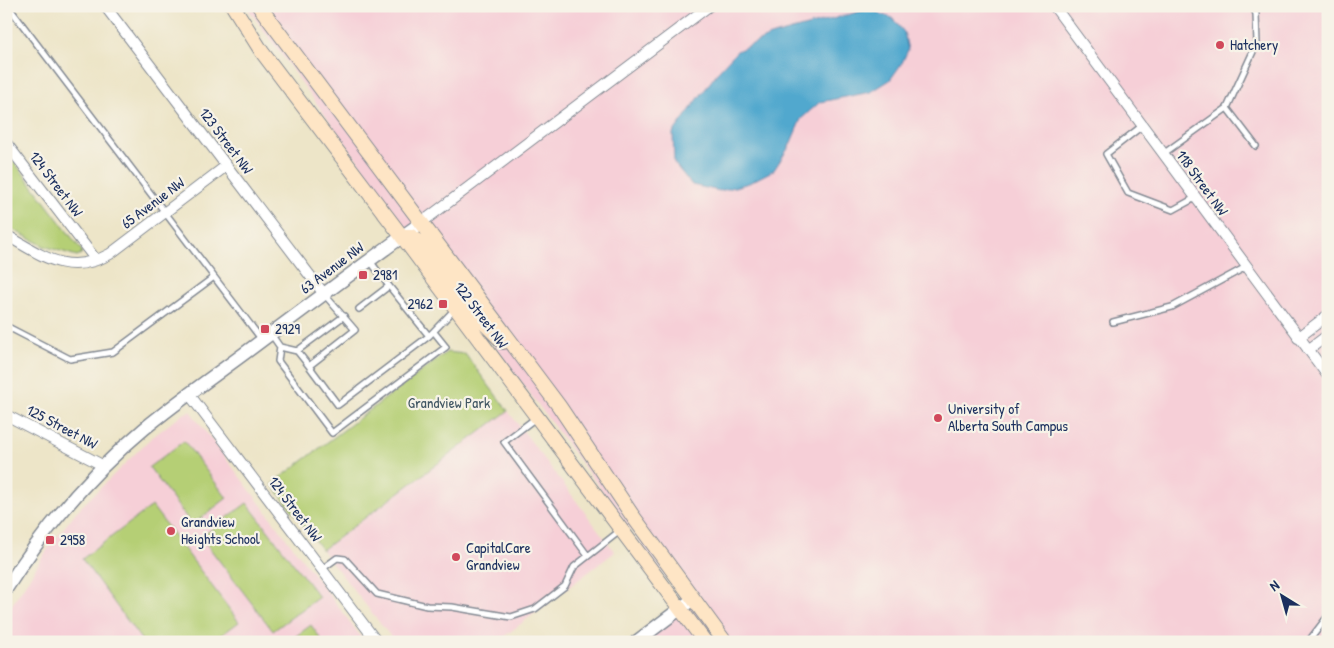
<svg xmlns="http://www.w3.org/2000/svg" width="1334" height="648" font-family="'Patrick Hand',sans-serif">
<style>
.built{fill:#f6cfd7}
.green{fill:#b5cf74;stroke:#687f69}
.water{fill:#51a8ce;stroke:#366c96}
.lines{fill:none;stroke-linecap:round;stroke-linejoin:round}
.service-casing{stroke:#848a93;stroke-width:8}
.minor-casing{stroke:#848a93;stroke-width:12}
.tertiary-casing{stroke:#848a93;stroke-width:15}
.secondary-casing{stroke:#848a93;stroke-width:16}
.service{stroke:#fff;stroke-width:5}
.minor{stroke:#fff;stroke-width:10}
.tertiary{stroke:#fff;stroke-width:12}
.secondary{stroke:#fee5c5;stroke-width:14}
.poi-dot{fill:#d1495b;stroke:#f7f3e8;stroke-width:2}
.labels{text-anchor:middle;stroke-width:4.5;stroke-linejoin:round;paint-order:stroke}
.poi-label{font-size:15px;fill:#1b2f5e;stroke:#f7f3e8;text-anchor:start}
.street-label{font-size:15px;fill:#1b2f5e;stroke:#f7f3e8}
.park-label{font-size:15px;fill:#425764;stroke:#f7f3e8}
</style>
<rect width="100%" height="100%" fill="#f7f3e8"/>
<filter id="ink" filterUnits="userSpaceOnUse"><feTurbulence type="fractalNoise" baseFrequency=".02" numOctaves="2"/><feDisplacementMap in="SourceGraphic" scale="10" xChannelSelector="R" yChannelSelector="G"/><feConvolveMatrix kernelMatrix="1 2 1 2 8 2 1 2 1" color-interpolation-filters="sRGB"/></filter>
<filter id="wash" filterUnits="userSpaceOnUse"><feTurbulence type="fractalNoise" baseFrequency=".0096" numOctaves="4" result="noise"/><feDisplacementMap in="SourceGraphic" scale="20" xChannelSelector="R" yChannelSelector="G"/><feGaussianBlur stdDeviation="1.12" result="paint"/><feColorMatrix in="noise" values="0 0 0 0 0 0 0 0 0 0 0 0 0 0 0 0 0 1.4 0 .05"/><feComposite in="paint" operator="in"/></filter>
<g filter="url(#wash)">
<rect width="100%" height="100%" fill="#ede5c8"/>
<path class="built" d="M246,6H1328V642H636L686,604L409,231Z
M190,411L365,642H6V614L47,550L76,512L149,440L181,415Z
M508,411L615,552L497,642H395L322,550Z"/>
<path class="green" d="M6,151L82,251L81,254L77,256L44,246L6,226Z
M447,352L465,354L508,411L322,550L272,484Z
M184,441L227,498L192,525L149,467Z
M247,503L319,597L273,631L201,537Z
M152,506L239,622L212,642H143L82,559Z
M311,625L323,642H288Z"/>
<path class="water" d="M869,9L892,18L904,32L908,50L902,63L890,80L871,92L820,102L801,119L789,147L774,170L749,183L720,191L692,185L674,163L673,133L720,69L737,51L770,36Z"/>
</g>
<g filter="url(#ink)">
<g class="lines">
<g class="service-casing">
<path id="service" d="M8,6L262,340
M1227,108L1257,43L1256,14L1253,6
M1142,126L1106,154L1128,193L1173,210L1195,198
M1163,154L1227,108L1256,146
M389,286L429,336
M324,294L355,330L309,366L338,405L429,336L455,309
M359,309L389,286L370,261
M1113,322L1172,307L1246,267
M6,326L70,359L113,352L214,277
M271,334L280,347L297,351L344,316
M280,347L278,361L332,433L446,347L434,332
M297,351L309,366
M537,417L504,442L588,556
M322,569L337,558L345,559L377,594L427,606L452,607L511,617L535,609L565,586L574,567L621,530
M1308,642L1328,616"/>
</g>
<g class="minor-casing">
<path id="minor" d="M105,6L324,294
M1054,6L1328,376
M6,143L96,260
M421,223L709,6
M6,235C43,256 68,277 110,254L226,166
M1298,338L1328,315
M1308,350L1328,335
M189,394L377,642
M6,415L104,466"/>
</g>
<g class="tertiary-casing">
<path id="tertiary" d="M6,589C44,529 90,474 144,429C179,400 217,374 253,347C309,305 365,263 421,223
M636,642L693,599"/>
</g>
<g class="secondary-casing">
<path id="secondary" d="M233,6L262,52L410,247L705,642
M259,6L559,406L632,515L725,642
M402,237L411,236L420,242L476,315L503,342"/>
</g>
<use href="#service" class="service"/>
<use href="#minor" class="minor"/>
<use href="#tertiary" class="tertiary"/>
<use href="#secondary" class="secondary"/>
</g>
</g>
<g class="poi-dot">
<circle cx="1220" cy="45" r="5"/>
<rect x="358" y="270" width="10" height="10" rx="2.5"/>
<rect x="438" y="299" width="10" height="10" rx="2.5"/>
<rect x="260" y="324" width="10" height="10" rx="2.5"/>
<circle cx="938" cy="418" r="5"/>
<circle cx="171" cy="531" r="5"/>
<rect x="45" y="535" width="10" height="10" rx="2.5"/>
<circle cx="456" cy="557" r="5"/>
</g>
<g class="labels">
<g class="poi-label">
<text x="1230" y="50">Hatchery</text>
<text x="373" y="280">2981</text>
<text x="433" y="309" text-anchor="end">2962</text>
<text x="275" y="334">2929</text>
<text x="948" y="414">University of<tspan x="948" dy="17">Alberta South Campus</tspan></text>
<text x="181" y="527">Grandview<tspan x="181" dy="17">Heights School</tspan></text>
<text x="60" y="545">2958</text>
<text x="466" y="553">CapitalCare<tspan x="466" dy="17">Grandview</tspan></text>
</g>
<g class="street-label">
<text transform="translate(226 141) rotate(53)" y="5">123 Street NW</text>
<text transform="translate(1202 183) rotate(54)" y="5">118 Street NW</text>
<text transform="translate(56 184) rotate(53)" y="5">124 Street NW</text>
<text transform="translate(153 203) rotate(-37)" y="5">65 Avenue NW</text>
<text transform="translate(332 268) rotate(-37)" y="5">63 Avenue NW</text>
<text transform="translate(481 315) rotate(53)" y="5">122 Street NW</text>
<text transform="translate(62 427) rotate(28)" y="5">125 Street NW</text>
<text transform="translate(295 509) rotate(53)" y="5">124 Street NW</text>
</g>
<g class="park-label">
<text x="449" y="408">Grandview Park</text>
</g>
</g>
<rect width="1334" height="648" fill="none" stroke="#f7f3e8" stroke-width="25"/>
<g transform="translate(1282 596) rotate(323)" stroke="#f7f3e8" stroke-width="4" paint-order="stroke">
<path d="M0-4L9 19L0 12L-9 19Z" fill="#1b2f5e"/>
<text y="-8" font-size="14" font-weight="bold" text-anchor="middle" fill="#1b2f5e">N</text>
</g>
</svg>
